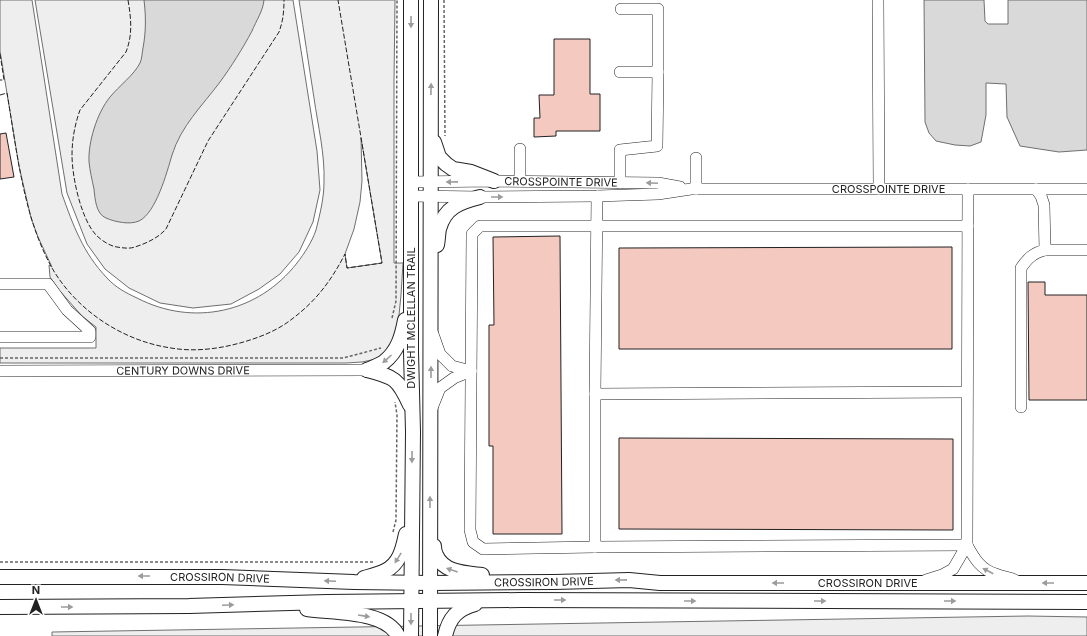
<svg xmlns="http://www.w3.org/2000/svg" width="1087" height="636" font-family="Inter,sans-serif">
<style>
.green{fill:#eee;stroke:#6f6f6f;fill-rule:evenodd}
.water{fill:#d9d9d9;stroke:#6f6f6f}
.building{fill:#f3c9c0;stroke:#222}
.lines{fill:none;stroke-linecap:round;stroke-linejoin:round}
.minor-casing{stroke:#222;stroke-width:12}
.major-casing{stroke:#222;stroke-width:16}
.path{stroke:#646464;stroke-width:1.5;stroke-dasharray:3 2;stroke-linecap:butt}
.minor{stroke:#fff;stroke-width:11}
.major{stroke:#fff;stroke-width:14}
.fence{stroke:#222;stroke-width:1;stroke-dasharray:5 2;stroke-linecap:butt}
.oneway{fill:#9c9c9c}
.labels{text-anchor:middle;stroke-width:3;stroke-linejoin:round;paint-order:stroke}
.street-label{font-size:11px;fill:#222;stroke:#fff}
</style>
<rect width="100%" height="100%" fill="#fff"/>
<path class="green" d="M0,0H32L62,194C73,225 83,253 107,278C115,287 126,293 137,298C193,327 258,313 297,263C304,254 312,242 316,230C320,214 324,198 324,182C325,154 318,126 314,98C309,66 304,33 299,0H395L394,82V263H403L401,295L397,335L384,355L376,359L362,362L346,363H0V348H96V327L82,316L59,290L50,277L49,265L52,267L38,237L31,218L19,166L0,51ZM361,138L382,263L347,268L345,254L354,229L360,202L362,181Z
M35,0H293L317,151L320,190L313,222L299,252L280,274L259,289L231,304L193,308L160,303L129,288L105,269L87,244L67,193Z
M1028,616L1087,617V636H52V632Z"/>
<path class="water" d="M144,0H264C263,11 256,21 252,31C243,48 231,67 220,82C202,106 181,126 172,155C167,172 156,213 139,221C130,225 115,222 106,218C96,214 95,199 94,189C92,180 90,171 89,162C88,142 97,113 110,97C119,86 134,75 140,63C142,59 142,53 143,48C146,32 146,16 144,0Z
M924,0H984L985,21L988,24H1008V0H1087V150L1059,152L1020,146L1007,117L1006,84L986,83V115L981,142L970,146L955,145L936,141L929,133L925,122Z"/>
<path class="building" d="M554,39H590V94H600V131H556V136L534,137V118H540L539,95H554Z
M6,133L14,177L0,179V134Z
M560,236L562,534H493V446H489V325H494L493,237Z
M952,247V349H619V248Z
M1028,282H1045V295H1087V400H1029Z
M619,438L953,439V530L619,529Z"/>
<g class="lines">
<g class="minor-casing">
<g id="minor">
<path d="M878,0L879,189"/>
<path d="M621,9H658V72"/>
<path d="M520,149V181"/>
<path d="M696,158V189"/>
<path id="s1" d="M411,182L494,181L658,183L680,187"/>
<path d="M620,183V150L657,146L658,72H620"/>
<path d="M1036,189L1041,196L1044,205L1045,250H1087"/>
<path id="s2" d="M411,196L480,197L597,196L658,194L691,189H1087"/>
<path d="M597,196L595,394L967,392"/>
<path d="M0,284H48L67,310L90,331V337H0"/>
<path d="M433,334L440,354L452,366L471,371"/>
<path id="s3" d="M0,371L367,370"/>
<path d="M595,394V547L483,549L473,542L470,530L472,234L480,226H968"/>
<path d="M1021,407V268C1028,258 1033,253 1045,250"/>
<path d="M432,408L440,388L454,378L471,371"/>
<path d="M967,545C974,558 981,570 996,574C1003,577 1010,577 1017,581"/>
<path d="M595,547L967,545"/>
<path d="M926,580L942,575L953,569L967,545L968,189"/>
</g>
</g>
<g class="major-casing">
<g id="major">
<path d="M434,142L439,157L446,164L453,169L471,172L494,181"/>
<path d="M437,245C438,240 438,234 439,229C445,207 460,202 480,197"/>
<path d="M367,370C372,368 379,365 384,362C398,351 402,336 405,320"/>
<path d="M367,370C395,377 398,379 410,405"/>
<path d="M434,546C434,549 435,553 436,555C444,573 465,573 482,575"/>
<path id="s4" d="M0,577H222L354,582L431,583L554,582L629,580L660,583H1087"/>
<path d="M364,578C371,576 379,574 385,571C400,564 403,548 406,534"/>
<path d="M0,607L189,606L327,602L521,600L1087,602"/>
<path d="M307,609C333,613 386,610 398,636"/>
<path d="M411,636L413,432L411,352V0"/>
<path d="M430,636L431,0"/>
<path d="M445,636C449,618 457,609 475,604"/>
</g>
</g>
<path class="path" d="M444,0L445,136
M392,318L396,301L397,0
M0,358H343L381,348
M393,532L396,520L397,415L395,402
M0,562H374"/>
<use href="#minor" class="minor"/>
<use href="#major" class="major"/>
<path class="fence" d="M128,0C131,18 133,34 126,52L80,110C75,124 72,139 72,155C72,177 81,219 96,235C102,241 110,246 117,247C123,248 129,249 135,247C147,243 158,238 166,229L208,141L279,32C283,21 284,12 284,0
M0,54L4,80H0
M0,95L7,93C17,151 23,216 52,268C77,311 123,341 171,348C194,352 218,349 240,343C258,338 277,331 292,319C316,301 331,281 345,254L347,268L382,263L338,0"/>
</g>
<defs><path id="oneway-solid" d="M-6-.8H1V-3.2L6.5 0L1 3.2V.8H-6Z"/></defs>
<g class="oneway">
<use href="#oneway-solid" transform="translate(411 22) rotate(90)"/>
<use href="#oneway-solid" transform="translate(431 89) rotate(-89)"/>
<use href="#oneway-solid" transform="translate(452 182) rotate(179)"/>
<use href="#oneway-solid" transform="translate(652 183) rotate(-178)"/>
<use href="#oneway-solid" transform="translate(497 197)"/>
<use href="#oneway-solid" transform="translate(387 359) rotate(138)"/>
<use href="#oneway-solid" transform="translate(431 372) rotate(-90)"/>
<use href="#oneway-solid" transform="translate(412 457) rotate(91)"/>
<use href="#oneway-solid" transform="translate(430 502) rotate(-90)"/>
<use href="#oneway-solid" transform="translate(398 558) rotate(122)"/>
<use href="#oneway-solid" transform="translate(452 570) rotate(-161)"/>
<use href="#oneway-solid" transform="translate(988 571) rotate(-152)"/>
<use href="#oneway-solid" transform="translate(144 576) rotate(180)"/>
<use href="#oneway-solid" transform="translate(621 580) rotate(179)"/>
<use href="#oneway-solid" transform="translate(330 581) rotate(-178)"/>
<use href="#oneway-solid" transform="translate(778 583) rotate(-180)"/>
<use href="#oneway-solid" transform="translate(1048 583) rotate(180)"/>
<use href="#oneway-solid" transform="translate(560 600)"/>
<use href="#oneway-solid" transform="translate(690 601)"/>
<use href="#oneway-solid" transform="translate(820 601)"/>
<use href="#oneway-solid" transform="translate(950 601)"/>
<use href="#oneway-solid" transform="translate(228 605) rotate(-2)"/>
<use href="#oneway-solid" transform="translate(67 607)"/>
<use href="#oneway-solid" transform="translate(364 616) rotate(9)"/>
<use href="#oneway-solid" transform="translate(411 619) rotate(90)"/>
</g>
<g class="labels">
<g class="street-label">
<text dy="4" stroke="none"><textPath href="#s1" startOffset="150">CROSSPOINTE DRIVE</textPath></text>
<text dy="4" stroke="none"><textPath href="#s2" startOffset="478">CROSSPOINTE DRIVE</textPath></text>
<text transform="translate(411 318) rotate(-90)" y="4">DWIGHT MCLELLAN TRAIL</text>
<text dy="4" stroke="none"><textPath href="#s3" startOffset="183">CENTURY DOWNS DRIVE</textPath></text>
<text dy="4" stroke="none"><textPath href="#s4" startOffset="220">CROSSIRON DRIVE</textPath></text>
<text dy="4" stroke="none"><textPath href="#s4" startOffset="544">CROSSIRON DRIVE</textPath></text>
<text dy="4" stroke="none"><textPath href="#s4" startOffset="868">CROSSIRON DRIVE</textPath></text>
</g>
</g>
<g transform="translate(36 600)" stroke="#ffffff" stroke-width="3" paint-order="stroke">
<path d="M0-3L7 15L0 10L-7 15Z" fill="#222222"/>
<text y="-6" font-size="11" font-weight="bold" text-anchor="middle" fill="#222222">N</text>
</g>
</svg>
